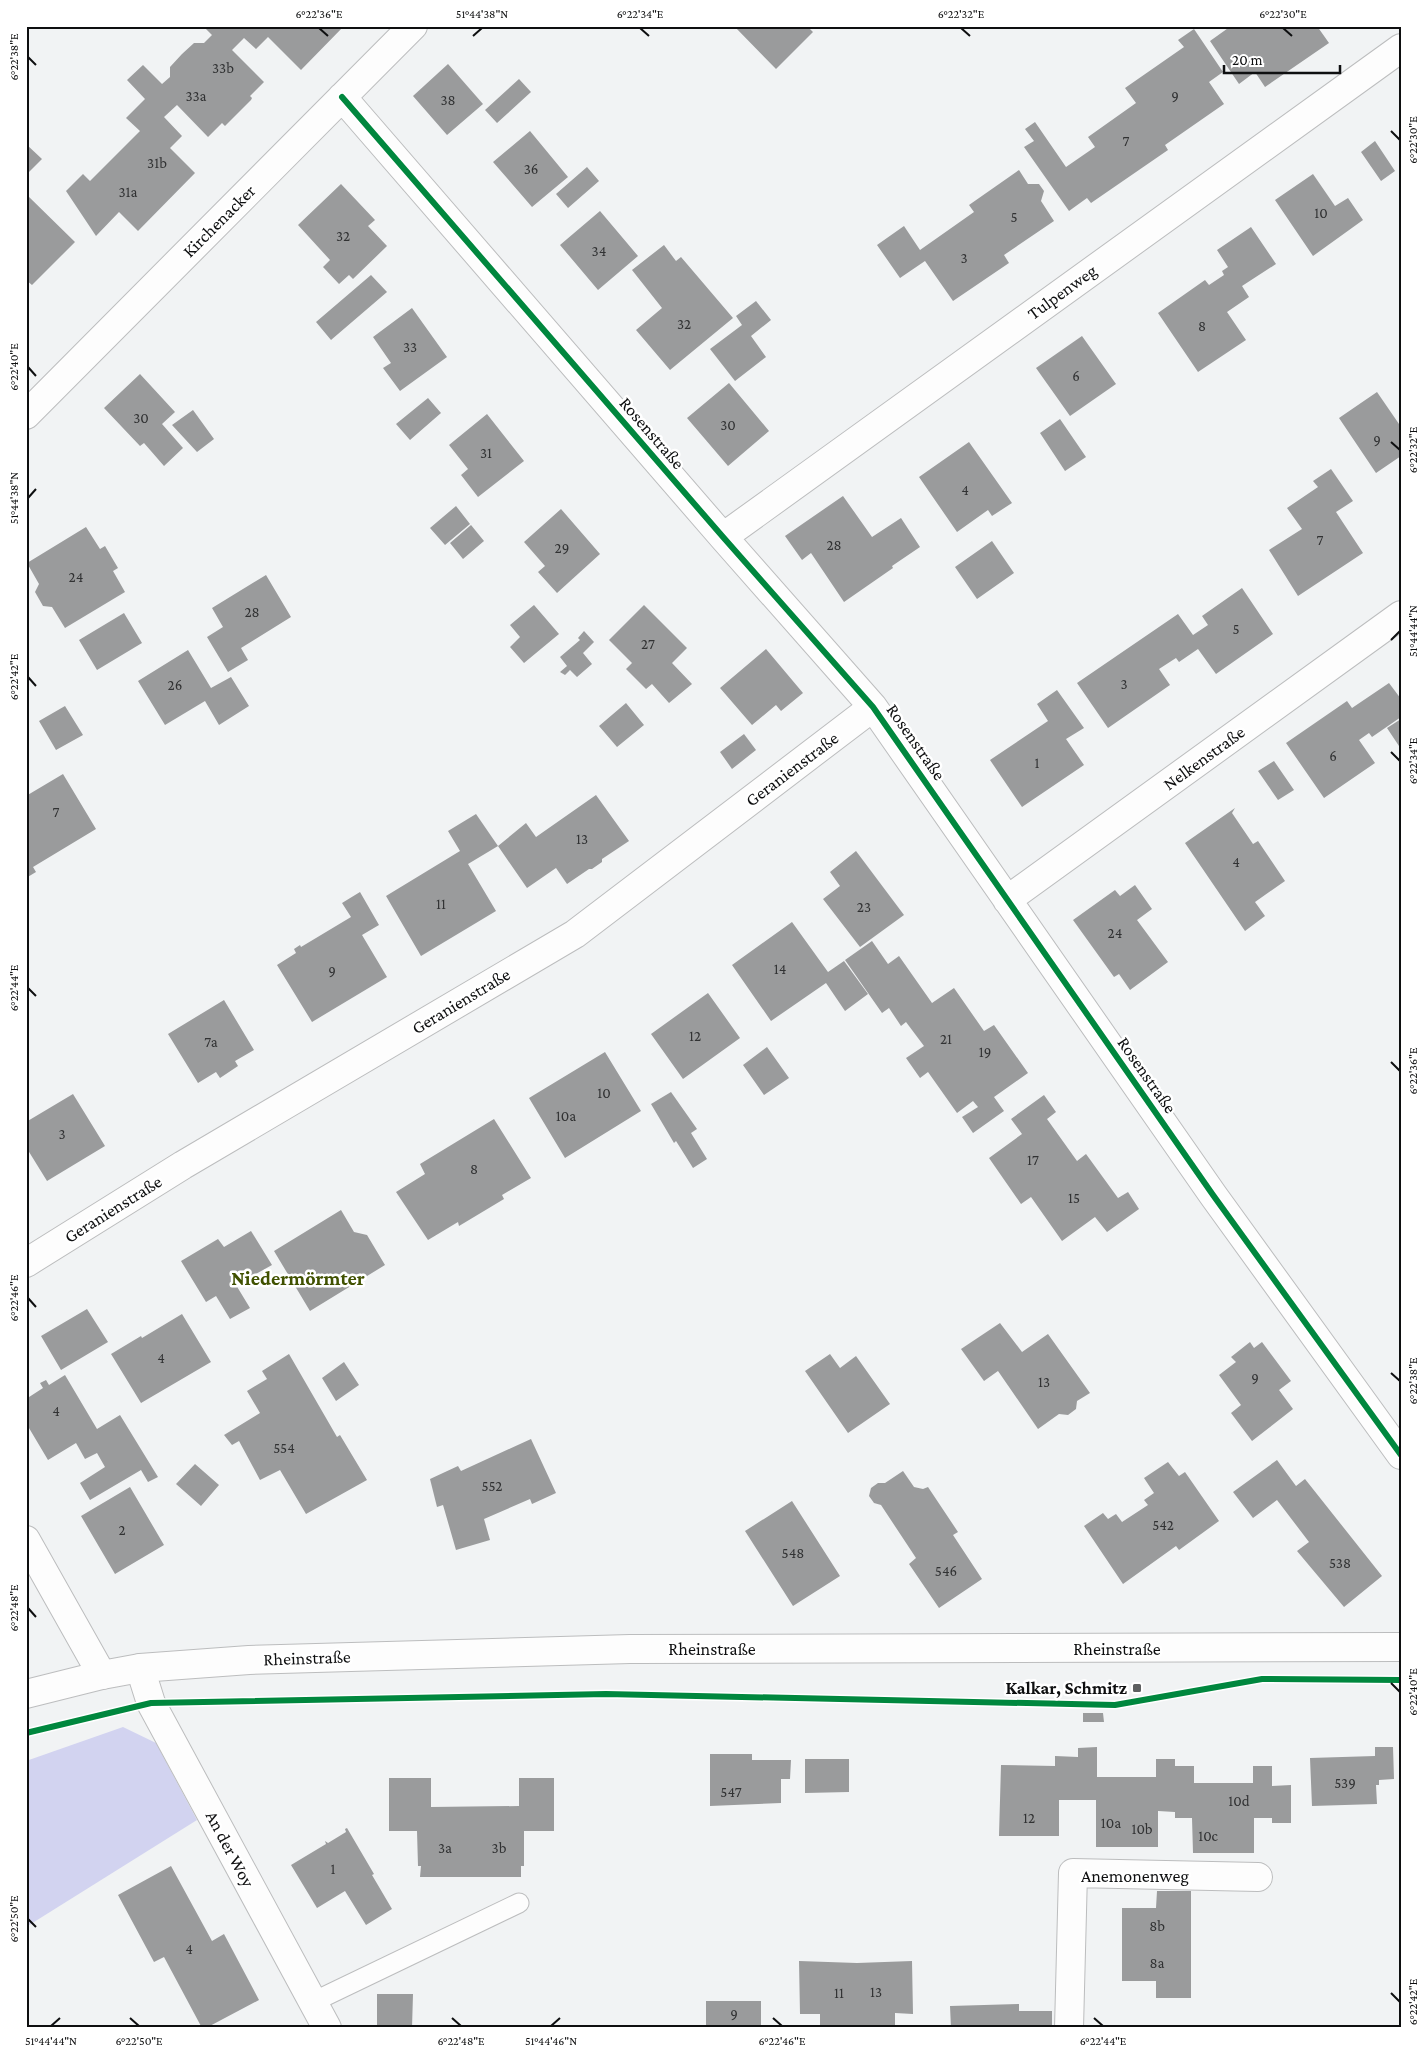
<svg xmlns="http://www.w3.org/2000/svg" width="1427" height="2054" font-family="'Crimson Pro',serif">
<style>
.green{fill:#d2d3f0}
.building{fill:#9a9b9c}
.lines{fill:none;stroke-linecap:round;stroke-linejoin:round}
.service-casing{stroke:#bcbdbe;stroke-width:21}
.minor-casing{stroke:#bcbdbe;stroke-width:30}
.secondary-casing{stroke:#bcbdbe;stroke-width:30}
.service{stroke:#fdfdfd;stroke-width:19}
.minor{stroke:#fdfdfd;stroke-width:28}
.secondary{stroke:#fdfdfd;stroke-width:28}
.cycleway-casing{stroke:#fff;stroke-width:9}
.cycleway{stroke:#00873e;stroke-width:6}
.ticks{fill:none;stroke:#0e0f10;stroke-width:2}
.poi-dot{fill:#5d5f60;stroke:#fff;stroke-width:2}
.labels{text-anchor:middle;stroke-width:5;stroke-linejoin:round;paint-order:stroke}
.number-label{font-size:15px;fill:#313233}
.street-label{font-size:18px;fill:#0e0f10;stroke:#fff}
.poi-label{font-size:18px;font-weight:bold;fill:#0e0f10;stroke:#fff;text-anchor:end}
.quarter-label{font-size:20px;font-weight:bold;fill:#405100;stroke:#fff}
.neatline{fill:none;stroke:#0e0f10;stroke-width:2}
.ticks-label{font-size:12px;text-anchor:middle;fill:#0e0f10}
</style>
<rect width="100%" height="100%" fill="#f1f3f4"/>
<path class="green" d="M123,1727L156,1743L197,1820L26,1927V1761Z"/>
<path class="building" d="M203,26H344L301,70L268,37L256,49L244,38L232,50L264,82L250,96L252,98L251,100L225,126L222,123L208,137L177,105L164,117L182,136L170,148L195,173L138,231L119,212L96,236L66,191L83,174L90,181L140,131L126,118L145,99L127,80L143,65L162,84L170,77V67L182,54L194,43H204L212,35Z
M734,26H807L813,32L776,69Z
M1231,26H1317L1329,43L1265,87L1255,72L1239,84L1210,41Z
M1194,29L1223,72L1209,82L1224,104L1165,145L1168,150L1091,203L1087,198L1069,211L1024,147L1034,141L1025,129L1035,122L1066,167L1095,147L1088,137L1136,103L1125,88L1184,47L1178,40Z
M448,64L483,104L447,135L413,96Z
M519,79L531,92L497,123L485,110Z
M530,131L568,177L532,207L493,162Z
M1375,141L1395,171L1381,181L1361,152Z
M26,144L42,159L26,175Z
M587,167L599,181L568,208L556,194Z
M1019,170L1028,184H1039L1044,191L1041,201L1054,221L1004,255L1009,263L953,301L925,261L900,278L877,245L904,226L920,250L974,212L969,205Z
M1313,174L1335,206L1348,198L1363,220L1313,256L1275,200Z
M341,184L375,220L368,226L387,246L353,279L349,275L339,284L323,267L330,260L298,225Z
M26,194L75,242L32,285L26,280Z
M600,211L638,256L598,290L560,245Z
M1251,227L1276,264L1242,286L1249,297L1227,312L1246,340L1198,372L1158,313L1205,280L1209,285L1224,275L1222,271L1228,267L1217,250Z
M664,245L676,261L681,257L733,318L670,370L636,330L662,308L632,270Z
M371,275L387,292L331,340L316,322Z
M756,301L771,320L751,336L766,357L735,381L710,349L742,325L736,316Z
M412,308L447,357L400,391L383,368L391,363L373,337Z
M1082,336L1116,384L1070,416L1036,368Z
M140,374L175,412L162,424L183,448L164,466L144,443L140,446L104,408Z
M729,383L769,431L728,466L687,418Z
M1377,392L1399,424L1401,423V456L1376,473L1339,418Z
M428,398L441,413L410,440L396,424Z
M193,410L214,439L197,452L172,425Z
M487,414L524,461L478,497L461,475L468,469L449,445Z
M1060,419L1086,457L1065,471L1040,433Z
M969,442L1012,503L992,516L988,510L957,532L919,477Z
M1331,469L1353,501L1336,512L1363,553L1298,596L1269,550L1302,529L1287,508L1318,487L1313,481Z
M843,496L872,537L901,518L920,547L892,566L893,568L844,602L811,553L802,560L785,536Z
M456,506L470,524L445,545L430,528Z
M561,509L600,554L557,593L538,572L545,566L524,542Z
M471,525L484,541L463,559L450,543Z
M86,527L100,549L105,546L118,568L113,571L125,592L65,628L52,607L43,606L35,592L39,584L27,563Z
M992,541L1014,573L977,599L955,567Z
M266,575L291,617L241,648L248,660L228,672L207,637L223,627L212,608Z
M1242,588L1273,634L1216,674L1198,649L1179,662L1176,658L1159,669L1170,685L1108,728L1077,683L1178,614L1193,635L1208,625L1202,616Z
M534,605L559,634L524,663L510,647L520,637L510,625Z
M644,605L687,648L672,663L692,684L669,703L652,684L646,689L626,669L632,663L609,640Z
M124,613L142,643L97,670L79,640Z
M584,631L594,642L583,653L592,664L577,677L570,670L565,675L560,672L567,666L560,657L580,640L578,638Z
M766,649L803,693L781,711L776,705L752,725L720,688Z
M188,650L211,688L231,677L249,706L219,725L205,701L165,725L138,681Z
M1389,683L1401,699V717L1372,737L1369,733L1359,740L1375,763L1324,798L1286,743L1347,701L1352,708Z
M1057,690L1084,728L1066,739L1084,765L1022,807L990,760L1048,721L1037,704Z
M626,703L644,725L617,747L599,726Z
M65,706L83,735L56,750L39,721Z
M1401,719V745L1399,746L1387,728Z
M744,734L756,750L732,769L720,752Z
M1274,761L1294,790L1278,800L1258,771Z
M63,774L96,829L33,867L36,872L26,878V796Z
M596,795L629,841L602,859V862L592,869H589L567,884L556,868L527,888L498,846L526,823L536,837Z
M1235,808L1232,813L1253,844L1258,841L1285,881L1255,902L1265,916L1245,931L1185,843Z
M476,814L498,846L468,864L496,911L421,956L386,896L460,851L448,831Z
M856,851L904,915L860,947L823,899L840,886L830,872Z
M1135,885L1152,909L1137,920L1168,962L1130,990L1119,974L1114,977L1073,920L1115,890L1120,896Z
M360,892L379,925L362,935L387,977L312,1022L277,965L296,953L294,949L300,945L301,947L351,917L342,903Z
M792,922L828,972L844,961L868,994L845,1011L826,983L771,1021L732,965Z
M872,941L888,964L899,956L932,1003L954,988L984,1031L994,1025L1028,1073L994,1097L1004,1111L973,1133L962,1117L978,1107L973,1101L957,1113L928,1072L920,1078L906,1058L924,1046L906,1022L901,1026L889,1008L882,1013L845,960Z
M708,993L740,1038L683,1079L651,1034Z
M224,1000L254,1050L235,1061L238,1066L220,1078L216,1072L198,1083L168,1034Z
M767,1047L789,1078L764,1095L743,1065Z
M605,1052L641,1111L565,1158L529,1098Z
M671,1092L697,1129L691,1133L707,1159L693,1168L676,1141L674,1143L651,1104Z
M73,1094L105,1146L47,1181L26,1147V1122Z
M1044,1095L1056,1112L1047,1119L1077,1161L1086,1154L1118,1198L1128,1192L1139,1209L1107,1232L1095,1217L1062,1241L1031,1197L1021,1204L989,1158L1022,1134L1011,1119Z
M494,1119L531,1178L502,1195L504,1199L459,1226L458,1222L428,1240L396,1192L425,1174L420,1164Z
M341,1210L354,1232L367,1235L385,1265L310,1311L274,1251Z
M251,1231L272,1265L236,1285L250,1308L230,1319L216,1296L206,1302L181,1261L218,1239L224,1247Z
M87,1309L108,1342L61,1370L41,1336Z
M182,1314L211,1362L141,1403L111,1354L141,1336L142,1338Z
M1000,1323L1022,1352L1048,1334L1090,1393L1077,1401L1076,1409L1068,1415L1059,1414L1038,1429L998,1371L984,1381L961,1349Z
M1250,1342L1254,1348L1262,1342L1291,1381L1279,1390L1293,1409L1252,1441L1231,1413L1241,1405L1219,1375L1236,1362L1231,1357Z
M289,1354L337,1437L340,1435L367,1480L306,1514L280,1470L260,1480L239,1441L232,1445L224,1435L260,1413L247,1391L267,1379L262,1371Z
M830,1354L840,1368L856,1356L890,1404L848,1433L805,1371Z
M344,1362L359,1385L336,1401L322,1378Z
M65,1375L97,1429L120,1415L158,1477L148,1482L141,1470L90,1500L80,1483L105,1467L97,1453L85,1459L76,1443L48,1460L26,1423V1399L43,1388L40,1383L46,1380L49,1385Z
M531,1439L556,1493L532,1504L530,1499L484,1519L490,1540L456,1550L443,1505L437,1507L430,1479L458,1466L461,1471Z
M1277,1460L1296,1486L1305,1479L1382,1576L1344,1607L1297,1551L1309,1542L1277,1500L1253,1518L1233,1492Z
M1168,1462L1179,1476L1185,1472L1219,1521L1179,1550L1176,1546L1123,1584L1084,1526L1103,1513L1108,1519L1116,1514L1122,1522L1148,1505L1144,1500L1154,1493L1144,1478Z
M195,1464L219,1485L201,1506L176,1484Z
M903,1471L914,1487L923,1489L928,1487L958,1532L953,1535L982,1579L939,1608L909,1564L916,1558L881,1505L874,1503L869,1496L871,1488L878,1483H885Z
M130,1487L164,1545L115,1574L81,1516Z
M792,1501L840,1576L793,1606L745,1531Z
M1083,1713H1103L1104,1722H1083Z
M1097,1747V1777H1156V1759H1175V1766H1194V1783H1253V1766H1272V1786L1291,1785V1823H1272V1818H1254V1853H1193L1192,1818H1175V1812L1158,1811V1847H1096V1800H1059V1836H999L1001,1765L1055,1766V1756L1078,1757V1748Z
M1375,1747H1393L1394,1779L1379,1780V1785H1376L1377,1804L1312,1806L1310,1758L1375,1756Z
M710,1754H752V1760H791L790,1779H781V1803L710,1806Z
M805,1759H849V1792L805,1793Z
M389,1778H431V1807L519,1806V1778H554V1831H524V1866H521V1877H420L421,1866H418L417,1831H389Z
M347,1828L374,1874L372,1875L392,1909L366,1925L345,1891L317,1908L291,1865L326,1844L325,1841L328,1843L346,1832L345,1829Z
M171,1866L212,1941L224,1934L259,2000L206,2028H202L164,1957L154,1962L118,1895Z
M1157,1891H1191V1998H1156V1981H1122V1908H1156Z
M799,1961L857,1963L912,1961L913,2014L895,2013V2028H820V2014H800Z
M377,1994H413L412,2028H377Z
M706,2001H761V2028H706Z
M1019,2004V2011H1052V2028H951L950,2006Z"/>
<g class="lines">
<g class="service-casing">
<path id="service" d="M313,2002L519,1903"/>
</g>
<g class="minor-casing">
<path id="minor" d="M342,97L723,537L873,707L1213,1195L1401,1455
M26,415L413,26
M723,537L1401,48
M1007,900L1401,615
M26,1263L183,1165L575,934L873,707
M26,1540L102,1675
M140,1668L151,1703L327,2028
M1069,2028L1073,1873L1258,1877"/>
</g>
<g class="secondary-casing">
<path id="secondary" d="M26,1694L102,1675L140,1668L249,1660L630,1649L1401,1647"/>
</g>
<use href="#service" class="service"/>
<use href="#minor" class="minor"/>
<use href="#secondary" class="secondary"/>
<g class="cycleway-casing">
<path id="cycleway" d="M342,97L723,537L873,707L1213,1195L1401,1455
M26,1733L151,1703L606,1694L1115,1705L1262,1679L1401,1680"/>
</g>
<use href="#cycleway" class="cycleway"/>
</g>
<path class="ticks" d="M319,28L328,36M640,28L649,36M961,28L970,36M1283,28L1292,36M473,36L482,28M28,57L36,65M1391,131L1400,140M28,367L36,376M1391,442L1400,450M28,498L36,489M1391,640L1400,631M28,677L36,686M1391,752L1400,761M28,988L36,996M1391,1062L1400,1071M28,1298L36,1307M1391,1373L1400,1381M28,1608L36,1617M1391,1683L1400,1692M28,1919L36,1927M1391,1993L1400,2002M130,2018L139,2026M452,2018L461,2026M773,2018L782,2026M1094,2018L1103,2026M51,2026L60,2018M551,2026L560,2018"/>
<rect class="poi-dot" x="1132" y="1683" width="10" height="10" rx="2.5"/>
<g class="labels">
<g class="number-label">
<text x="223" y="73">33b</text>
<text x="196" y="101">33a</text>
<text x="1175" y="101">9</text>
<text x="448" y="105">38</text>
<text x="1126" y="146">7</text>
<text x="157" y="168">31b</text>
<text x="531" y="174">36</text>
<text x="128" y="197">31a</text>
<text x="1321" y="218">10</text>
<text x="1014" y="222">5</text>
<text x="343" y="241">32</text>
<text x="599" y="256">34</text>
<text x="964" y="263">3</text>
<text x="684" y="329">32</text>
<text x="1202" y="331">8</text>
<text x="410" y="352">33</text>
<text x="1076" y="381">6</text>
<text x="141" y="423">30</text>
<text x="728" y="430">30</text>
<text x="1377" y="445">9</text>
<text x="486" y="458">31</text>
<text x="965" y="495">4</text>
<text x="1320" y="545">7</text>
<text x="834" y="550">28</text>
<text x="562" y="553">29</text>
<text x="76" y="582">24</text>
<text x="252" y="617">28</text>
<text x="1236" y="634">5</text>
<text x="648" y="649">27</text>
<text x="1124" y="689">3</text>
<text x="175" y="690">26</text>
<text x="1333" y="761">6</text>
<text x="1037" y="768">1</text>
<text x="56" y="817">7</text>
<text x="582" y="844">13</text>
<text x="1236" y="867">4</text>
<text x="441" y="909">11</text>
<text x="864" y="912">23</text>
<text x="1115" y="938">24</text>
<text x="780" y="974">14</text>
<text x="332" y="976">9</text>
<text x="695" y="1041">12</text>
<text x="946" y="1044">21</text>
<text x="211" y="1047">7a</text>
<text x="985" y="1057">19</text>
<text x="604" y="1098">10</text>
<text x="566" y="1121">10a</text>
<text x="62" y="1139">3</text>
<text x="1033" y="1165">17</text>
<text x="474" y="1174">8</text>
<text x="1074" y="1203">15</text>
<text x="161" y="1363">4</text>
<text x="1255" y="1383">9</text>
<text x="1044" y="1387">13</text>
<text x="56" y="1416">4</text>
<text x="284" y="1453">554</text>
<text x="492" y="1491">552</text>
<text x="1163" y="1530">542</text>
<text x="122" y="1535">2</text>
<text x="793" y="1558">548</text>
<text x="1340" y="1568">538</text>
<text x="946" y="1576">546</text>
<text x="1345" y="1788">539</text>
<text x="731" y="1797">547</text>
<text x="1239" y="1806">10d</text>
<text x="1029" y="1823">12</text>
<text x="1111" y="1828">10a</text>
<text x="1142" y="1834">10b</text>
<text x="1208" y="1841">10c</text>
<text x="445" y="1853">3a</text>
<text x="499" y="1853">3b</text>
<text x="333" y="1874">1</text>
<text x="1157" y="1931">8b</text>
<text x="189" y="1954">4</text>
<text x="1157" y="1968">8a</text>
<text x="876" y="1997">13</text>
<text x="839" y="1998">11</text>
<text x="734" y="2019">9</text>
</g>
<g class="street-label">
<text transform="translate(219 221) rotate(-45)" y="6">Kirchenacker</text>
<text transform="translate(1062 292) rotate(-36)" y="6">Tulpenweg</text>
<text transform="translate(652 433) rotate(49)" y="6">Rosenstraße</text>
<text transform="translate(916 742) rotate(55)" y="6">Rosenstraße</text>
<text transform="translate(1204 758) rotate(-36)" y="6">Nelkenstraße</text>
<text transform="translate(792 769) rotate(-37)" y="6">Geranienstraße</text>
<text transform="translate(461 1001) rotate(-31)" y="6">Geranienstraße</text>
<text transform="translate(1147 1075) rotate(55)" y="6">Rosenstraße</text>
<text transform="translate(113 1209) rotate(-32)" y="6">Geranienstraße</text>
<text x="712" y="1655">Rheinstraße</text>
<text x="1117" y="1655">Rheinstraße</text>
<text transform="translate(307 1658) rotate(-2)" y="6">Rheinstraße</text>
<text transform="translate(230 1849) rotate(62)" y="6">An der Woy</text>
<text x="1135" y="1882">Anemonenweg</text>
</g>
<g class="poi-label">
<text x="1127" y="1694">Kalkar, Schmitz</text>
</g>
<g class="quarter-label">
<text x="298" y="1285">Niedermörmter</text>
</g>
</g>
<rect width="1427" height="2054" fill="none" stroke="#ffffff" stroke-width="55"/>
<path d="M1224 65v8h116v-8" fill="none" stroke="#0e0f10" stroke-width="2.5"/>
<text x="1232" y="65" font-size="15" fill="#0e0f10" stroke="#ffffff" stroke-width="4" paint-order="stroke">20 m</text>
<rect x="28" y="28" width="1372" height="1998" class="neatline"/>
<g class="ticks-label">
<text x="319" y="18">6°22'36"E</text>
<text x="482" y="18">51°44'38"N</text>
<text x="640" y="18">6°22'34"E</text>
<text x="961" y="18">6°22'32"E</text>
<text x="1283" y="18">6°22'30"E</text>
<text transform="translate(14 57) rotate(-90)" y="4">6°22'38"E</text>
<text transform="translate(1413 140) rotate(-90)" y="4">6°22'30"E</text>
<text transform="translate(14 367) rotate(-90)" y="4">6°22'40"E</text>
<text transform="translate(1413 450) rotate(-90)" y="4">6°22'32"E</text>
<text transform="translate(14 498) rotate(-90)" y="4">51°44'38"N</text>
<text transform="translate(1413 631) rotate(-90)" y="4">51°44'44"N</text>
<text transform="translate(14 677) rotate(-90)" y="4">6°22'42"E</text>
<text transform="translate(1413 761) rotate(-90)" y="4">6°22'34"E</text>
<text transform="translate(14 988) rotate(-90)" y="4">6°22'44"E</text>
<text transform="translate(1413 1071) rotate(-90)" y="4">6°22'36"E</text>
<text transform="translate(14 1298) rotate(-90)" y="4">6°22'46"E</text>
<text transform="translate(1413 1381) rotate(-90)" y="4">6°22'38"E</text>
<text transform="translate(14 1608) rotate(-90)" y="4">6°22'48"E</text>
<text transform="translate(1413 1692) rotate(-90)" y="4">6°22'40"E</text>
<text transform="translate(14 1919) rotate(-90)" y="4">6°22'50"E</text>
<text transform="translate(1413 2002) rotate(-90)" y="4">6°22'42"E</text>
<text x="51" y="2045">51°44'44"N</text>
<text x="139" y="2045">6°22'50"E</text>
<text x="461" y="2045">6°22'48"E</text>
<text x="551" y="2045">51°44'46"N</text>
<text x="782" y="2045">6°22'46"E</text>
<text x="1103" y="2045">6°22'44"E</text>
</g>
</svg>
